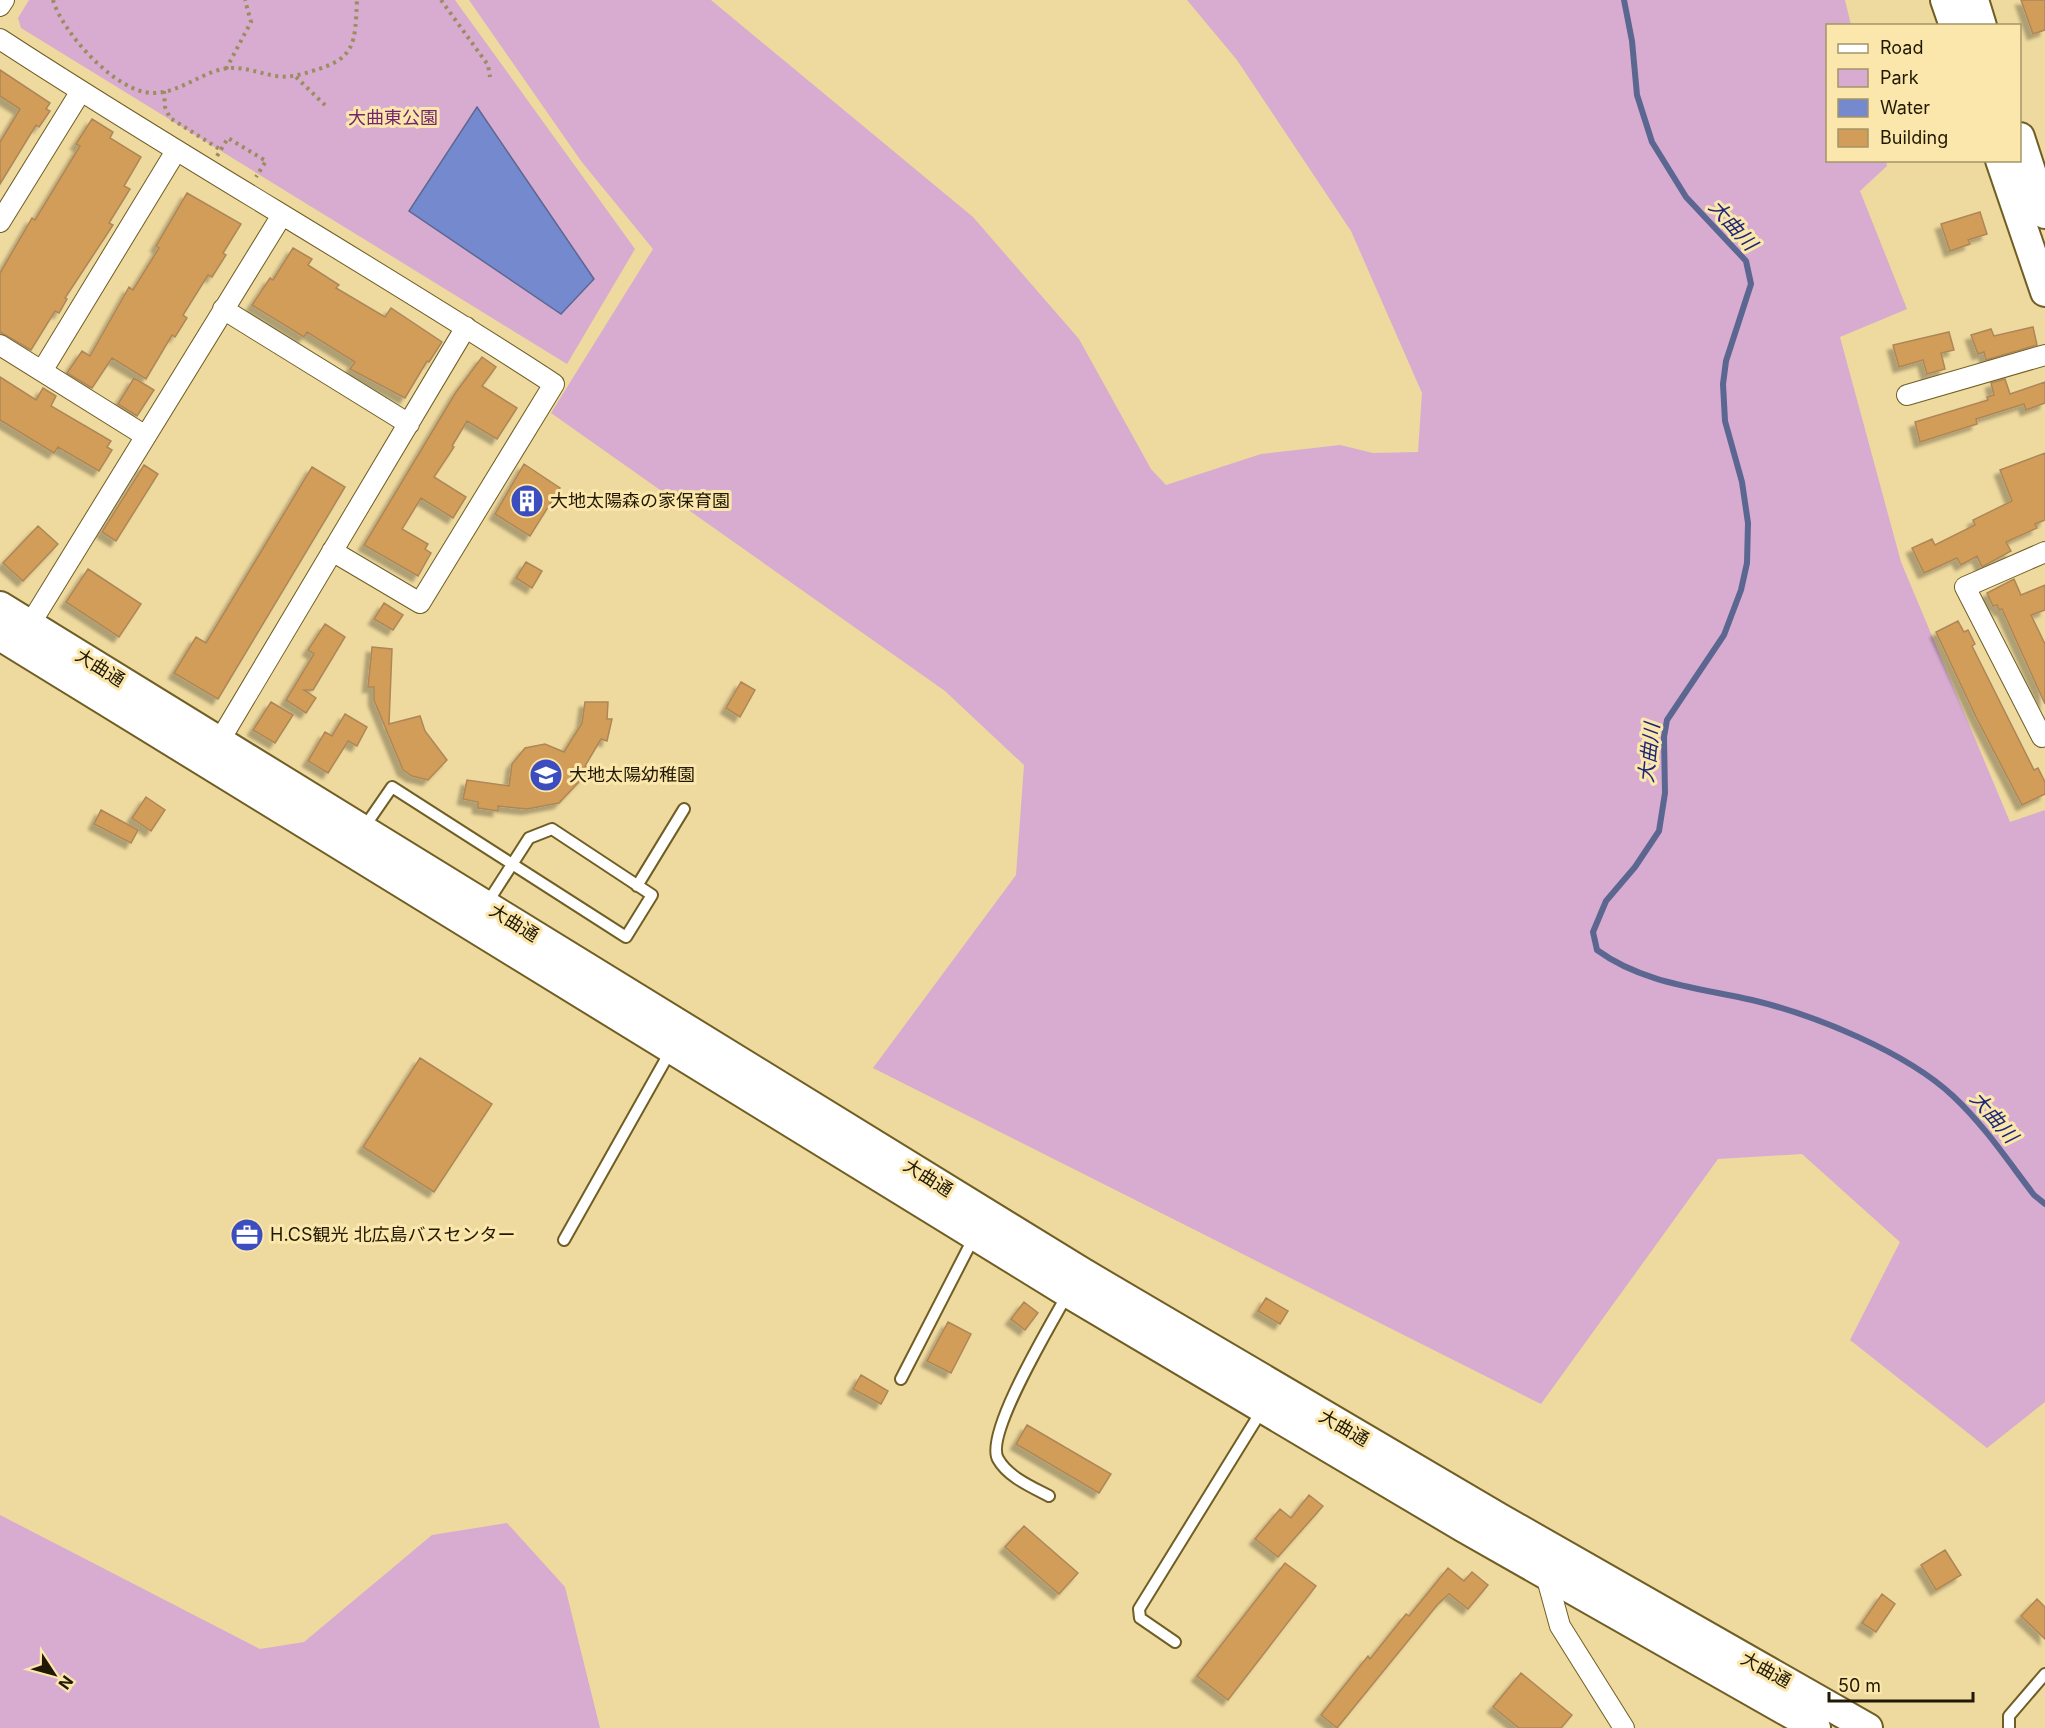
<svg xmlns="http://www.w3.org/2000/svg" width="2045" height="1728" font-family="Inter,'Noto Sans JP',sans-serif">
<style>
.green{fill:#d7acd0}
.water{fill:#7589ce;stroke:#5c6791;stroke-width:1.5}
.lines{fill:none;stroke-linecap:round;stroke-linejoin:round}
.stream{stroke:#5c6791;stroke-width:6}
.building{fill:#d29d58;stroke:#ae8758;stroke-width:1.5;filter:url(#shadow)}
.lane-casing{stroke:#705e24;stroke-width:14}
.street-casing{stroke:#705e24;stroke-width:22}
.secondary-casing{stroke:#705e24;stroke-width:32}
.path{stroke:#9c8c60;stroke-width:4;stroke-dasharray:3 4.5;stroke-linecap:butt}
.lane{stroke:#fff;stroke-width:10}
.street{stroke:#fff;stroke-width:20}
.secondary{stroke:#fff;stroke-width:28}
.labels{text-anchor:middle;stroke-width:6;stroke-linejoin:round;paint-order:stroke}
.park-label{font-size:18px;fill:#72266c;stroke:#fbe7ab}
.poi-label{font-size:18px;fill:#211903;stroke:#fbe7ab;text-anchor:start}
.street-label{font-size:18px;fill:#211903;stroke:#fbe7ab}
.water-label{font-size:20px;font-style:italic;fill:#1d2677;stroke:#fbe7ab}
</style>
<defs>
<filter id="shadow"><feDropShadow dx="-5.5" dy="5.5" stdDeviation="1.5" flood-color="#0004"/></filter>
</defs>
<rect width="100%" height="100%" fill="#eed99e"/>
<path class="green" d="M29,0H455L635,249L567,364L21,28L18,18Z
M469,0H711L973,217L1079,339L1151,469L1166,485L1261,454L1340,445L1373,453L1418,452L1422,393L1351,231L1237,60L1187,0H1845L1851,25L1828,26V160L1886,161L1887,166L1860,191L1907,309L1840,337L1901,562L2010,822L2045,810V1402L1987,1448L1850,1340L1900,1242L1802,1154L1718,1159L1541,1404L873,1068L1016,875L1024,765L945,691L551,413L653,249L581,161Z
M0,1515L260,1649L304,1642L432,1535L507,1523L565,1587L600,1728H0Z"/>
<path class="water" d="M477,107L594,279L561,314L409,211Z"/>
<g class="lines">
<path class="stream" d="M1624,0L1632,41L1637,95L1652,142L1686,197L1746,261L1751,284L1726,361L1723,384L1725,421L1742,482L1748,523L1747,563L1741,590L1724,635L1667,720L1664,737L1665,793L1659,831L1635,867L1606,901L1593,932L1597,950C1642,983 1699,988 1752,1000C1815,1015 1906,1052 1953,1096C1984,1125 2008,1161 2034,1195L2045,1204"/>
</g>
<path class="building" d="M2021,0H2045V30L2033,34Z
M0,70L50,103L46,109L50,111L39,127L36,125L0,184V142L20,109L0,96Z
M92,119L113,132L110,138L141,157L124,186L130,189L109,223L113,225L65,298L67,299L59,313L55,311L31,350L0,332V273L32,218L35,220L80,146L76,144Z
M187,193L241,224L223,253L226,255L212,277L208,275L183,315L187,318L175,337L172,335L146,379L112,358L92,388L67,373L82,351L90,356L129,287L133,290L159,248L156,246Z
M1980,212L1987,234L1968,240L1970,244L1950,251L1941,224Z
M293,248L312,259L308,265L339,285L336,288L385,317L391,308L442,342L429,362L427,361L405,398L350,369L355,362L307,332L304,337L252,305L270,278L273,280Z
M2033,327L2037,345L1986,360L1984,352L1978,354L1971,335L1991,329L1994,336Z
M1949,332L1954,350L1941,353L1945,369L1927,374L1923,360L1899,367L1893,345Z
M482,357L496,367L482,386L517,408L497,439L467,421L452,446L454,447L434,477L466,497L453,518L421,498L402,529L428,544L425,549L431,553L418,576L364,545L456,392Z
M0,377L36,400L43,388L56,396L51,406L111,441L107,447L112,450L99,471L58,447L54,453L0,420Z
M134,378L154,390L137,416L118,404Z
M2005,379L2010,394L2045,382V403L2026,410L2024,404L1976,419L1977,424L1920,442L1915,422L1988,400L1987,397L1994,395L1991,383Z
M2045,453V520L2035,524L2037,528L2006,542L2011,551L1982,567L1977,556L1961,565L1957,558L1924,573L1912,548L1932,539L1935,545L1975,525L1973,520L2012,501L2000,470Z
M524,464L560,488L530,536L495,514Z
M144,465L158,474L116,541L102,532Z
M312,467L345,487L218,699L174,673L196,637L206,643Z
M38,526L58,544L23,581L3,563Z
M526,562L542,571L532,588L516,578Z
M88,569L141,604L119,637L66,602Z
M2014,579L2021,595L2045,585V610L2031,615L2045,644V704L2002,609L1999,610L1997,605L1993,606L1987,593Z
M384,603L403,615L393,630L374,619Z
M1958,621L1964,632L1968,630L1975,644L1972,646L2034,770L2038,768L2045,782V794L2022,805L1976,717L1936,632Z
M325,624L345,637L313,690H304L316,698L306,713L286,700L314,654L308,650Z
M372,647L392,649L389,724L420,716L425,731L447,760L428,780L412,776L403,770L374,700V687H368Z
M741,682L755,690L740,717L726,708Z
M271,702L293,715L275,743L253,730Z
M585,702H608L607,719H612L607,741L601,739L585,766L590,770L559,803L527,809L498,806V811L478,808V802L463,799L467,780L509,786L512,764L525,748L545,744L564,752L582,723Z
M345,714L367,727L357,746L348,741L328,773L308,761L325,732L332,736Z
M146,797L165,810L151,831L132,818Z
M101,810L138,830L131,843L94,824Z
M420,1058L492,1104L434,1192L363,1147Z
M1266,1298L1288,1311L1280,1324L1258,1311Z
M1024,1302L1038,1313L1025,1330L1011,1319Z
M948,1322L971,1334L951,1373L927,1361Z
M861,1375L888,1391L881,1404L853,1389Z
M1027,1425L1111,1474L1099,1493L1016,1444Z
M1309,1495L1323,1506L1278,1557L1255,1539L1280,1509L1291,1518Z
M1024,1526L1078,1573L1059,1594L1005,1547Z
M1945,1550L1961,1575L1936,1590L1921,1565Z
M1285,1563L1316,1586L1228,1700L1197,1676Z
M1448,1568L1464,1581L1472,1572L1488,1585L1468,1609L1449,1594L1438,1604L1337,1728L1321,1715L1368,1656L1370,1659L1406,1614L1409,1616Z
M1882,1594L1895,1604L1876,1632L1862,1623Z
M2037,1599L2045,1607V1639L2021,1616Z
M1521,1673L1572,1715L1561,1728H1519L1493,1707Z"/>
<g class="lines">
<g class="lane-casing">
<path id="lane" d="M363,829L392,787L626,937L652,895L552,829L529,838L486,905
M637,886L684,809
M564,1240L671,1050
M901,1379L974,1237
M1049,1496C1032,1487 1008,1477 998,1459C984,1434 1053,1321 1068,1293
M1175,1642L1140,1618L1139,1609L1262,1410
M2009,1728V1716L2045,1674"/>
</g>
<g class="street-casing">
<path id="street" d="M0,6L4,0
M0,39C182,158 372,265 554,384L420,603L332,551
M0,222L81,91
M223,309L409,424
M0,345L144,435
M42,371L176,151
M1907,395L2045,355
M2045,552L1965,587L2042,737L2045,736
M24,634L282,215
M214,750L466,327
M1546,1575L1560,1626L1624,1728"/>
</g>
<g class="secondary-casing">
<path id="secondary" d="M1945,0L1954,26
M1974,0L1982,26
M2020,137L2045,214
M2000,160L2045,292
M0,606L1082,1272L1500,1518L1868,1728
M0,636L1068,1293L1464,1528L1816,1728"/>
</g>
<path class="path" d="M53,0C62,32 116,93 153,93C178,93 198,75 222,69C241,65 257,73 276,76C288,78 300,75 312,71C356,59 355,43 357,0
M441,0L488,65L490,77
M226,69L251,22L245,0
M296,77L328,108
M164,91L165,107L170,118L221,150
M217,156L228,138L266,161L256,177"/>
<use href="#lane" class="lane"/>
<use href="#street" class="street"/>
<use href="#secondary" class="secondary"/>
</g>
<defs>
<g id="building-disc" transform="scale(1.725)"><circle r="9.5" fill="#3c4dc0" stroke="#fbe7ab"/><path d="M-4-6H4V6H1V3H-1V6H-4ZM-2.5-4.3h1.7v1.8h-1.7ZM.8-4.3h1.7v1.8H.8ZM-2.5-1h1.7V.8h-1.7ZM.8-1h1.7V.8H.8Z" fill="#fff"/></g>
<g id="school-disc" transform="scale(1.725)"><circle r="9.5" fill="#3c4dc0" stroke="#fbe7ab"/><path d="M0-5L7-2L0 1L-7-2ZM-4 1L0 2.5L4 1V4Q0 6-4 4Z" fill="#fff"/></g>
<g id="office-disc" transform="scale(1.725)"><circle r="9.5" fill="#3c4dc0" stroke="#fbe7ab"/><path d="M-6-3h4V-5.5h4V-3h4V5H-6ZM-1-4.5V-3h2v-1.5ZM-6 0V1H6V0Z" fill="#fff"/></g>
</defs>
<g fill-rule="evenodd">
<use href="#building-disc" x="527" y="501"/>
<use href="#school-disc" x="546" y="775"/>
<use href="#office-disc" x="247" y="1235"/>
</g>
<g class="labels">
<g class="park-label">
<text x="393" y="124">大曲東公園</text>
</g>
<g class="poi-label">
<text x="550" y="507">大地太陽森の家保育園</text>
<text x="569" y="781">大地太陽幼稚園</text>
<text x="270" y="1241">H.CS観光 北広島バスセンター</text>
</g>
<g class="street-label">
<text transform="translate(100 668) rotate(32)" y="6">大曲通</text>
<text transform="translate(514 923) rotate(32)" y="6">大曲通</text>
<text transform="translate(928 1178) rotate(32)" y="6">大曲通</text>
<text transform="translate(1344 1428) rotate(30)" y="6">大曲通</text>
<text transform="translate(1766 1670) rotate(29)" y="6">大曲通</text>
</g>
<g class="water-label">
<text transform="translate(1733 225) rotate(48)" y="7">大曲川</text>
<text transform="translate(1649 753) rotate(-84)" y="7">大曲川</text>
<text transform="translate(1994 1117) rotate(49)" y="7">大曲川</text>
</g>
</g>
<rect x="1826" y="24" width="195" height="138" fill="#fbe7ab" stroke="#a49568" stroke-width="1.5"/>
<rect x="1838" y="44" width="30" height="9" fill="#ffffff" stroke="#a49568" stroke-width="1.5"/>
<text x="1880" y="54" font-size="18" fill="#211903">Road</text>
<rect x="1838" y="69" width="30" height="18" fill="#d7acd0" stroke="#a49568" stroke-width="1.5"/>
<text x="1880" y="84" font-size="18" fill="#211903">Park</text>
<rect x="1838" y="99" width="30" height="18" fill="#7589ce" stroke="#a49568" stroke-width="1.5"/>
<text x="1880" y="114" font-size="18" fill="#211903">Water</text>
<rect x="1838" y="129" width="30" height="18" fill="#d29d58" stroke="#a49568" stroke-width="1.5"/>
<text x="1880" y="144" font-size="18" fill="#211903">Building</text>
<g transform="translate(54 1674) rotate(126)" stroke="#fbe7ab" stroke-width="4.5" paint-order="stroke">
<path d="M0-4.5L10 22L0 15L-10 22Z" fill="#211903"/>
<text y="-9" font-size="16" font-weight="bold" text-anchor="middle" fill="#211903">N</text>
</g>
<path d="M1829 1692v9h144v-9" fill="none" stroke="#211903" stroke-width="3"/>
<text x="1838" y="1692" font-size="18" fill="#211903" stroke="#fbe7ab" stroke-width="4.5" paint-order="stroke">50 m</text>
</svg>
